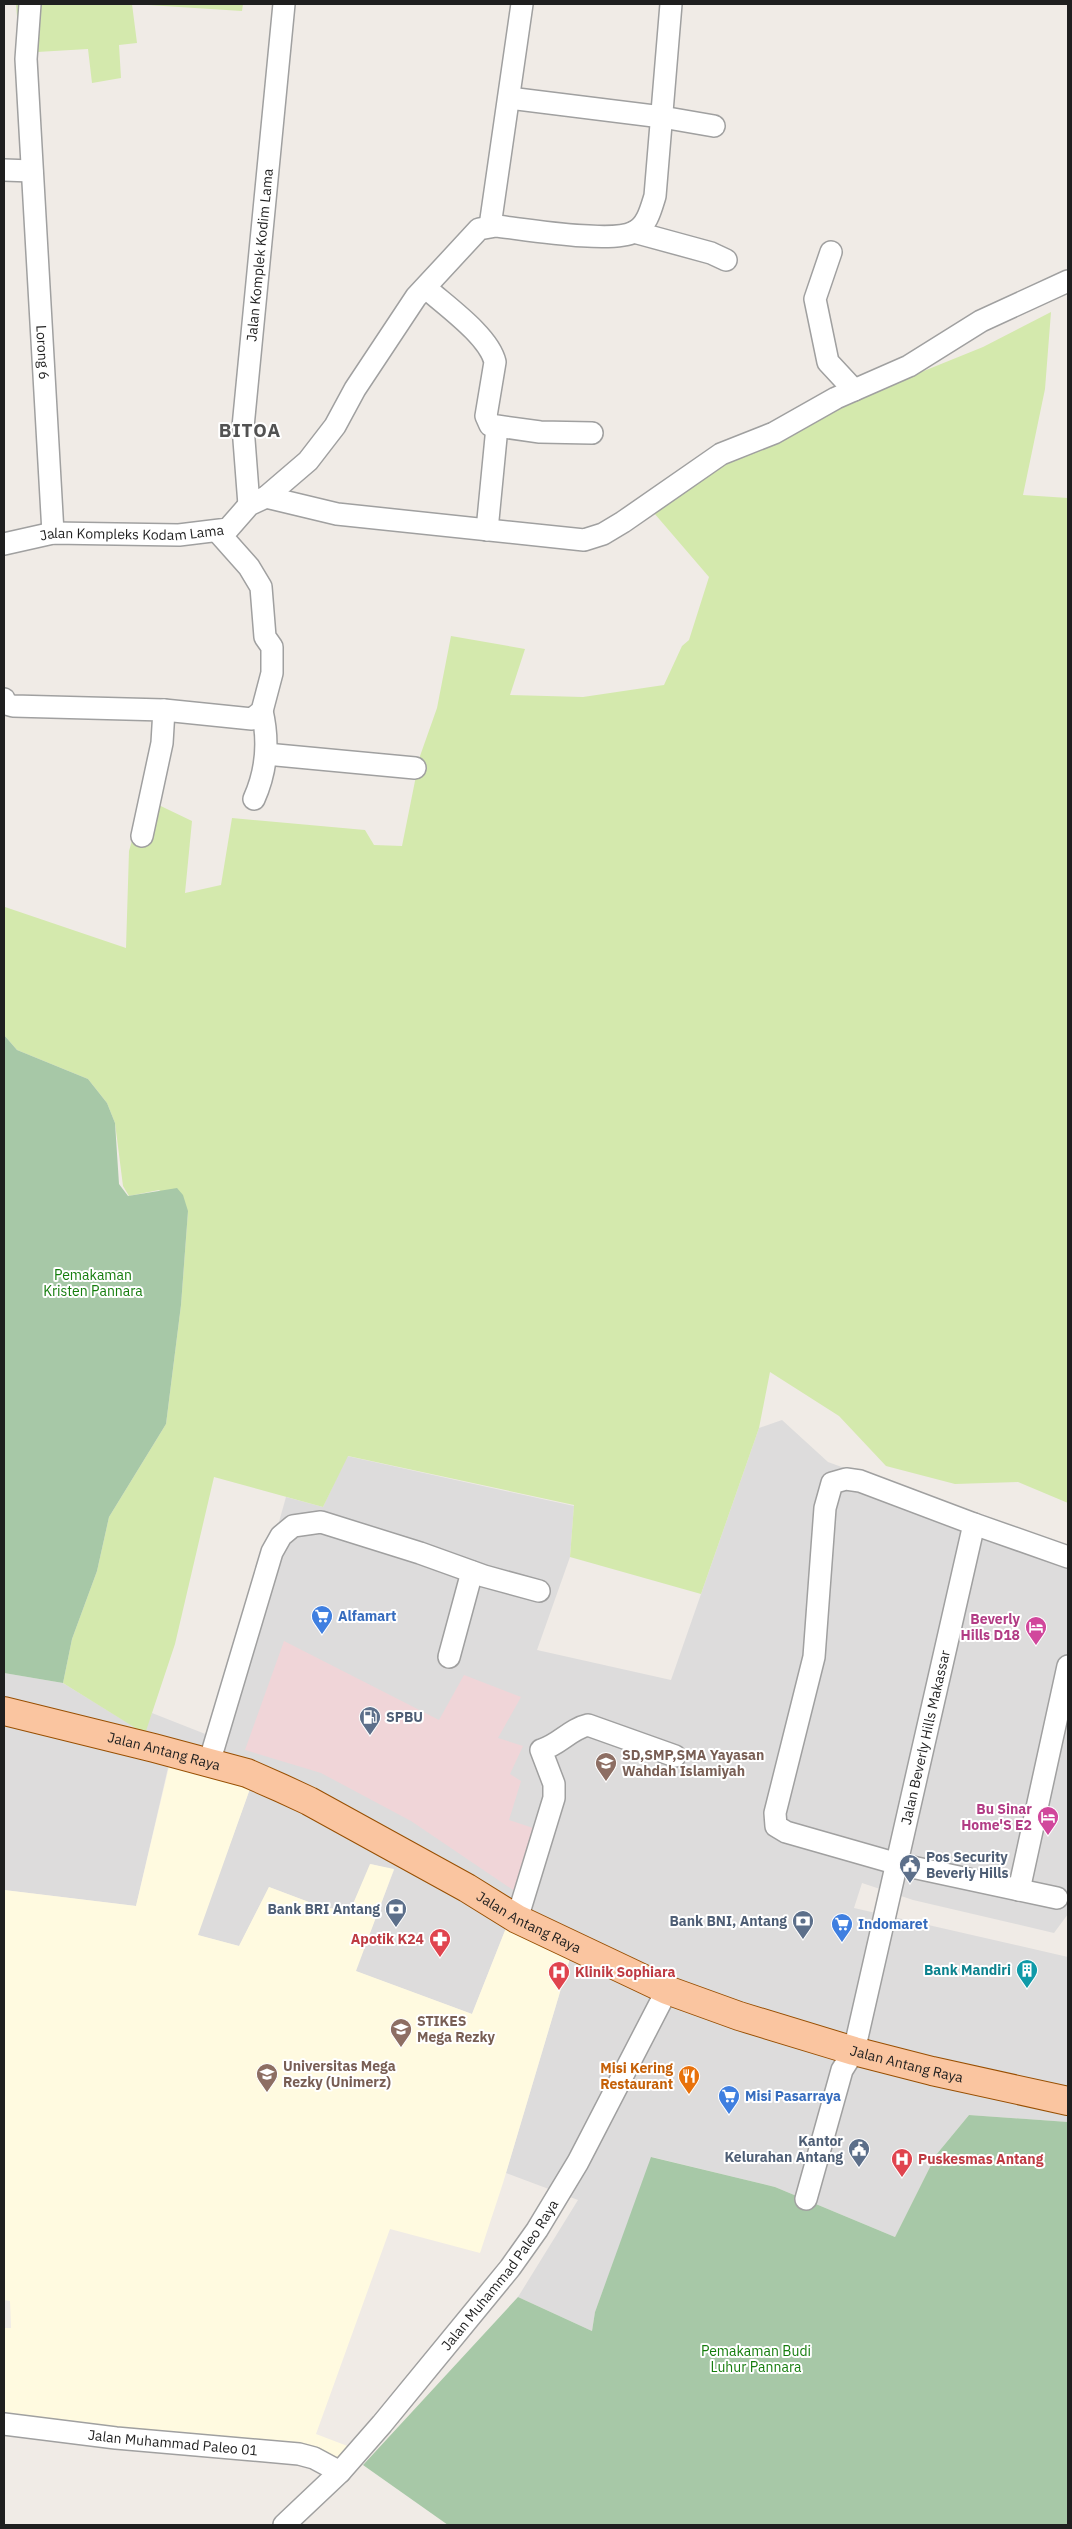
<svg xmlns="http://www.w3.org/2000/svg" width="1072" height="2529" font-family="'IBM Plex Sans',sans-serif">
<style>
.residential{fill:#dddcdc}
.commercial{fill:#f0d5d8}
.education{fill:#fffae0}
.grass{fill:#d4e9ad}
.cemetery{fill:#a7c8a7}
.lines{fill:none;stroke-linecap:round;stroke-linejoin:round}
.street-casing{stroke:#a0a0a0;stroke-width:24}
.primary-casing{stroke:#984f02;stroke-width:30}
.street{stroke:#fff;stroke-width:21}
.primary{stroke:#fac5a0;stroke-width:28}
.labels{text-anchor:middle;stroke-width:4;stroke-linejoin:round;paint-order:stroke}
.street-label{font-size:14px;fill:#1f1f1f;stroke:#fff}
.park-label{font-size:14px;fill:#157d0d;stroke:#fff}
.shop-label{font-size:14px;font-weight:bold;fill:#366cbe;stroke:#fff;text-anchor:start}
.hotel-label{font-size:14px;font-weight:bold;fill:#b23c85;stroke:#fff;text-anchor:end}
.service-label{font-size:14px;font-weight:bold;fill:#4e5e75;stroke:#fff;text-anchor:end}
.education-label{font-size:14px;font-weight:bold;fill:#785e54;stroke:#fff;text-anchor:start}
.health-label{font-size:14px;font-weight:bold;fill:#be3a42;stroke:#fff;text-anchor:start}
.culture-label{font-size:14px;font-weight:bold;fill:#0d838f;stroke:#fff;text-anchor:end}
.food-label{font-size:14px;font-weight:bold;fill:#c56008;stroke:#fff;text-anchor:end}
.district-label{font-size:19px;font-weight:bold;letter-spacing:1px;fill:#525252;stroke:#fff}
</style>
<rect width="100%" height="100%" fill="#f0ebe6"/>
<path class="residential" d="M782,1420L828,1462L1068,1550V1914L1054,1933L913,1900L862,1883L854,1908L1068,1957V2122L969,2115L936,2155L895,2237L775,2187L652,2157L595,2312L592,2331L518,2297L578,2200L506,2173L571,1955L506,1928L472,2014L355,1971L394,1870L371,1864L350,1911L322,1907L269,1887L239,1946L197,1935L252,1783L170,1759L136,1906L4,1890V1673L63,1683L144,1733L152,1713L218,1739L286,1497L323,1507L347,1456L574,1506L570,1557L537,1650L671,1680L759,1428Z"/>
<path class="commercial" d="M284,1641L439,1720L464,1675L521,1697L498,1738L523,1746L510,1774L521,1781L509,1820L542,1831L516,1892L411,1821L321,1773L245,1750Z"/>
<path class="education" d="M171,1758L252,1783L198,1935L239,1946L269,1887L322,1907L350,1911L370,1864L394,1869L356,1971L472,2014L506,1928L571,1955L503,2183L480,2253L390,2229L316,2434L350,2447L336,2468L4,2431V2328H11L10,2301L4,2300V1890L136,1906Z"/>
<path class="grass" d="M16,4H243L242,11L132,4L137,43L119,45L121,78L92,83L88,49L20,53Z
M1051,312L1045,389L1023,495L1068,498V1503L1018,1482L955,1484L886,1466L839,1416L770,1372L759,1428L701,1594L570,1557L574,1505L348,1456L323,1507L214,1477L175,1644L145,1734L63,1683L72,1639L97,1571L109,1517L166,1424L181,1305L188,1211L159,1190L129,1196L123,1186L115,1123L107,1103L88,1079L17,1050L4,1035L5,907L126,948L129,851L144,798L192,821L185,893L221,885L232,818L365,830L374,845L402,846L420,756L437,708L451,636L525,649L510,695L583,697L664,685L682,646L689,640L709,577L654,513L735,458L899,381L983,347Z"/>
<path class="cemetery" d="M4,1035L17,1050L88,1079L107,1103L115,1123L119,1184L128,1196L177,1188L183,1195L188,1211L181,1305L166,1424L109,1517L97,1571L72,1639L63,1683L4,1673Z
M969,2115L1068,2122V2525H448L363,2465L518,2297L592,2331L595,2312L651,2157L775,2187L895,2237L936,2155Z"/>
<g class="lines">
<g class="street-casing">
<g id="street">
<path id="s1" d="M30,4L26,59L53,533"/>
<path d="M509,98L662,117L714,126"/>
<path d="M4,170L32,171"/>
<path d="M490,226L522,4"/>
<path d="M634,232L711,253L726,260"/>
<path d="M831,252L815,299L828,362L854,390"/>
<path d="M426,288C446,306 489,336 495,362L486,416L490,425L540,432L592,433"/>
<path d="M266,497L337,514L584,540L603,534L623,522L721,454L774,433L836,398L909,366L981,321L1068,281"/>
<path id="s2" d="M249,505L243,427L284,4"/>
<path d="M487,530L497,427"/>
<path id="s3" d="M4,544L53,533L179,535L228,529L249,505L266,497L308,461L335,426L355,389L416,297L479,229L496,226C524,229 612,244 634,232C647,226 651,209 655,196L671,4"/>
<path d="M4,699L6,704L13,706L164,710L162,743L142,836"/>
<path d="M164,710L252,719L262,711L272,673V647L265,637L261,587L249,567L217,531"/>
<path d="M266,754L415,768"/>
<path d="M254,799C267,770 269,741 262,711"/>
<path d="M974,1524L1068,1557"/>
<path d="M449,1657L472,1572"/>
<path d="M209,1763L272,1552L281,1536L293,1526L321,1522L420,1553L484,1576L539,1591"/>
<path d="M1019,1890L1068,1666"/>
<path d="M517,1919L554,1798V1784L541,1750C559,1745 570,1729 588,1725L675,1756"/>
<path id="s4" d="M806,2199L842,2070L854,2051L974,1524L860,1481L846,1479L832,1483L825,1508L814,1657L775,1813L776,1826L786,1832L898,1864L1057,1898"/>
<path id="s5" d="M4,2424L116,2438L299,2454L314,2458L340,2472"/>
<path id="s6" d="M284,2525L340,2472L382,2424L510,2268L537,2230L578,2162L667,1990"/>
</g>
</g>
<g class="primary-casing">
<g id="primary">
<path id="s7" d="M4,1711L154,1748L247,1773L281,1788L309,1801L467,1888L517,1919L667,1990L739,2016L854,2051L932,2071L1068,2101"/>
</g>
</g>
<use href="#street" class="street"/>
<use href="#primary" class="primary"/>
</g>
<defs>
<g id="supermarket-pin" transform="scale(1.125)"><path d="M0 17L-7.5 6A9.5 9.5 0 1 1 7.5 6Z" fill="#3f7fe0" stroke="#fff"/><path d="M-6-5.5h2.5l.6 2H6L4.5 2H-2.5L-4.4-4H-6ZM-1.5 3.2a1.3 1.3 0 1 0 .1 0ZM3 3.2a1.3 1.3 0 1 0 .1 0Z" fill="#fff"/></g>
<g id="hotel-pin" transform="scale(1.125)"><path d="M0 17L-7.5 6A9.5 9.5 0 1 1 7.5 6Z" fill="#d1479c" stroke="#fff"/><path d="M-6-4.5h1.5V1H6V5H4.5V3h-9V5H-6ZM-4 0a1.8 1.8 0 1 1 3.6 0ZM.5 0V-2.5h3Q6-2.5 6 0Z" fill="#fff"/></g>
<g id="fuel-pin" transform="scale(1.125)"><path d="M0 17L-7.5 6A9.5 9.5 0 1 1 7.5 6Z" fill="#5c6f8a" stroke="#fff"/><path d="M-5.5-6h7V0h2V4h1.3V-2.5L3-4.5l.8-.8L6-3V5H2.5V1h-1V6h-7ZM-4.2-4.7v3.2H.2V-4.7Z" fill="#fff"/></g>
<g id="school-pin" transform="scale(1.125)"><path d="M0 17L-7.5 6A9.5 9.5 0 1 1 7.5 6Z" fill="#8d6e63" stroke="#fff"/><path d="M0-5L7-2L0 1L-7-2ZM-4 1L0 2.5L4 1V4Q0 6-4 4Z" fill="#fff"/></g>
<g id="civic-pin" transform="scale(1.125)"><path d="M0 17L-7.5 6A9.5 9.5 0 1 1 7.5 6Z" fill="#5c6f8a" stroke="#fff"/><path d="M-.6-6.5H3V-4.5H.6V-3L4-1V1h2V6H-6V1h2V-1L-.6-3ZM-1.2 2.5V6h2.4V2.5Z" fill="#fff"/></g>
<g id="bank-pin" transform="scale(1.125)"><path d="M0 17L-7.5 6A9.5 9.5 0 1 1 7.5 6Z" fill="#5c6f8a" stroke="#fff"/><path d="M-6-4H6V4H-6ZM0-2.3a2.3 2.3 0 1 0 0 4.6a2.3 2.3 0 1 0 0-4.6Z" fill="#fff"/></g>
<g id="pharmacy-pin" transform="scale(1.125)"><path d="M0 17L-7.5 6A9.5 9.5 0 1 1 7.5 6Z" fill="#e0444e" stroke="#fff"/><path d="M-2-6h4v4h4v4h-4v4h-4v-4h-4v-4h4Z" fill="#fff"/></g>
<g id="building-pin" transform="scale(1.125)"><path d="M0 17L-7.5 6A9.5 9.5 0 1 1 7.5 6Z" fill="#0f9aa8" stroke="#fff"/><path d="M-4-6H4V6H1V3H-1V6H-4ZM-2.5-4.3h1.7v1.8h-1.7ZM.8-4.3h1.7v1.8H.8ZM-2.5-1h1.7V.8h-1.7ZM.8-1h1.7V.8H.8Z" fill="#fff"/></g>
<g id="hospital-pin" transform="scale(1.125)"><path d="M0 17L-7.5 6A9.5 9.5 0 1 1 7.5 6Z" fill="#e0444e" stroke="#fff"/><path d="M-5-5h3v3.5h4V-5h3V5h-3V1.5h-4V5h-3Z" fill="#fff"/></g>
<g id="university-pin" transform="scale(1.125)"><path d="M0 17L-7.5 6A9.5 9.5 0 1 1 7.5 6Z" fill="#8d6e63" stroke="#fff"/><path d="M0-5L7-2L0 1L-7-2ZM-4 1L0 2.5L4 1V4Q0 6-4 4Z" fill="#fff"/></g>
<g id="restaurant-pin" transform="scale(1.125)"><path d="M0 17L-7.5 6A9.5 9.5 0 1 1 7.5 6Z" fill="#e8710a" stroke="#fff"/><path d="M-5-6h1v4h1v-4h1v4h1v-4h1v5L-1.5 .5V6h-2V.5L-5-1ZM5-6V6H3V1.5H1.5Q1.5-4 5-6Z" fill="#fff"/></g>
</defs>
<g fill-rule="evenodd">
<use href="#supermarket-pin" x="322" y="1616"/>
<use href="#hotel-pin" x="1036" y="1627"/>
<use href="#fuel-pin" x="370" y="1717"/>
<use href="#school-pin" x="606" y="1763"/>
<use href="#hotel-pin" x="1048" y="1817"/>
<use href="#civic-pin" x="910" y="1865"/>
<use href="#bank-pin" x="396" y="1909"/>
<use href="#bank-pin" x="803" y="1921"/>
<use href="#supermarket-pin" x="842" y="1924"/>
<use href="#pharmacy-pin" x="440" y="1939"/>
<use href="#building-pin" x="1027" y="1970"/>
<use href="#hospital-pin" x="559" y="1972"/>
<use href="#school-pin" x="401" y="2029"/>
<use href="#university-pin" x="267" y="2074"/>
<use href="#restaurant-pin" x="689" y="2076"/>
<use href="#supermarket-pin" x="729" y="2096"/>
<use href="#civic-pin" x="859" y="2149"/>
<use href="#hospital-pin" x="902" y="2159"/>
</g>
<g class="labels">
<g class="street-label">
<text dy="5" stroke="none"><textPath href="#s2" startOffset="251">Jalan Komplek Kodim Lama</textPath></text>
<text dy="5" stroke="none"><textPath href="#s1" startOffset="349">Lorong 6</textPath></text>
<text dy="5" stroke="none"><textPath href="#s3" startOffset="129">Jalan Kompleks Kodam Lama</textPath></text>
<text dy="5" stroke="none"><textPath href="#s4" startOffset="478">Jalan Beverly Hills Makassar</textPath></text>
<text dy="5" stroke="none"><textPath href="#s7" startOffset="165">Jalan Antang Raya</textPath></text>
<text dy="5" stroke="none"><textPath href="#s7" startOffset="570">Jalan Antang Raya</textPath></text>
<text dy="5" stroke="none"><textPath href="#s7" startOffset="975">Jalan Antang Raya</textPath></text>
<text dy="5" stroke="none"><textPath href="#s6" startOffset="331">Jalan Muhammad Paleo Raya</textPath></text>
<text dy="5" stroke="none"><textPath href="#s5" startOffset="170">Jalan Muhammad Paleo 01</textPath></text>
</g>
<g class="park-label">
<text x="93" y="1280">Pemakaman<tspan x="93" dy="16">Kristen Pannara</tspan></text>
<text x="756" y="2356">Pemakaman Budi<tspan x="756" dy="16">Luhur Pannara</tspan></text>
</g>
<g class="shop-label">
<text x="338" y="1621">Alfamart</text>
<text x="858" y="1929">Indomaret</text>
<text x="745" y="2101">Misi Pasarraya</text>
</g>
<g class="hotel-label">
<text x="1020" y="1624">Beverly<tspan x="1020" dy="16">Hills D18</tspan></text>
<text x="1032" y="1814">Bu Sinar<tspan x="1032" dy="16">Home'S E2</tspan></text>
</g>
<g class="service-label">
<text x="386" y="1722" text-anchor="start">SPBU</text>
<text x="926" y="1862" text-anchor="start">Pos Security<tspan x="926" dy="16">Beverly Hills</tspan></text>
<text x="380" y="1914">Bank BRI Antang</text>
<text x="787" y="1926">Bank BNI, Antang</text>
<text x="843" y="2146">Kantor<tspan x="843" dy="16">Kelurahan Antang</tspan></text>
</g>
<g class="education-label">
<text x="622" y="1760">SD,SMP,SMA Yayasan<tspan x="622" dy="16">Wahdah Islamiyah</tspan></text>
<text x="417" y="2026">STIKES<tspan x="417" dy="16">Mega Rezky</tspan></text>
<text x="283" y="2071">Universitas Mega<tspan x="283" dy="16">Rezky (Unimerz)</tspan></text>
</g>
<g class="health-label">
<text x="424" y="1944" text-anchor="end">Apotik K24</text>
<text x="575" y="1977">Klinik Sophiara</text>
<text x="918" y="2164">Puskesmas Antang</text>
</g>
<g class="culture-label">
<text x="1011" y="1975">Bank Mandiri</text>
</g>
<g class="food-label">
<text x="673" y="2073">Misi Kering<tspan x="673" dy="16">Restaurant</tspan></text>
</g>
<g class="district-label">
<text x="250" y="437">BITOA</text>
</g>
</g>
<rect width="1072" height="2529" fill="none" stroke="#1f1f1f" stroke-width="10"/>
</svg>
